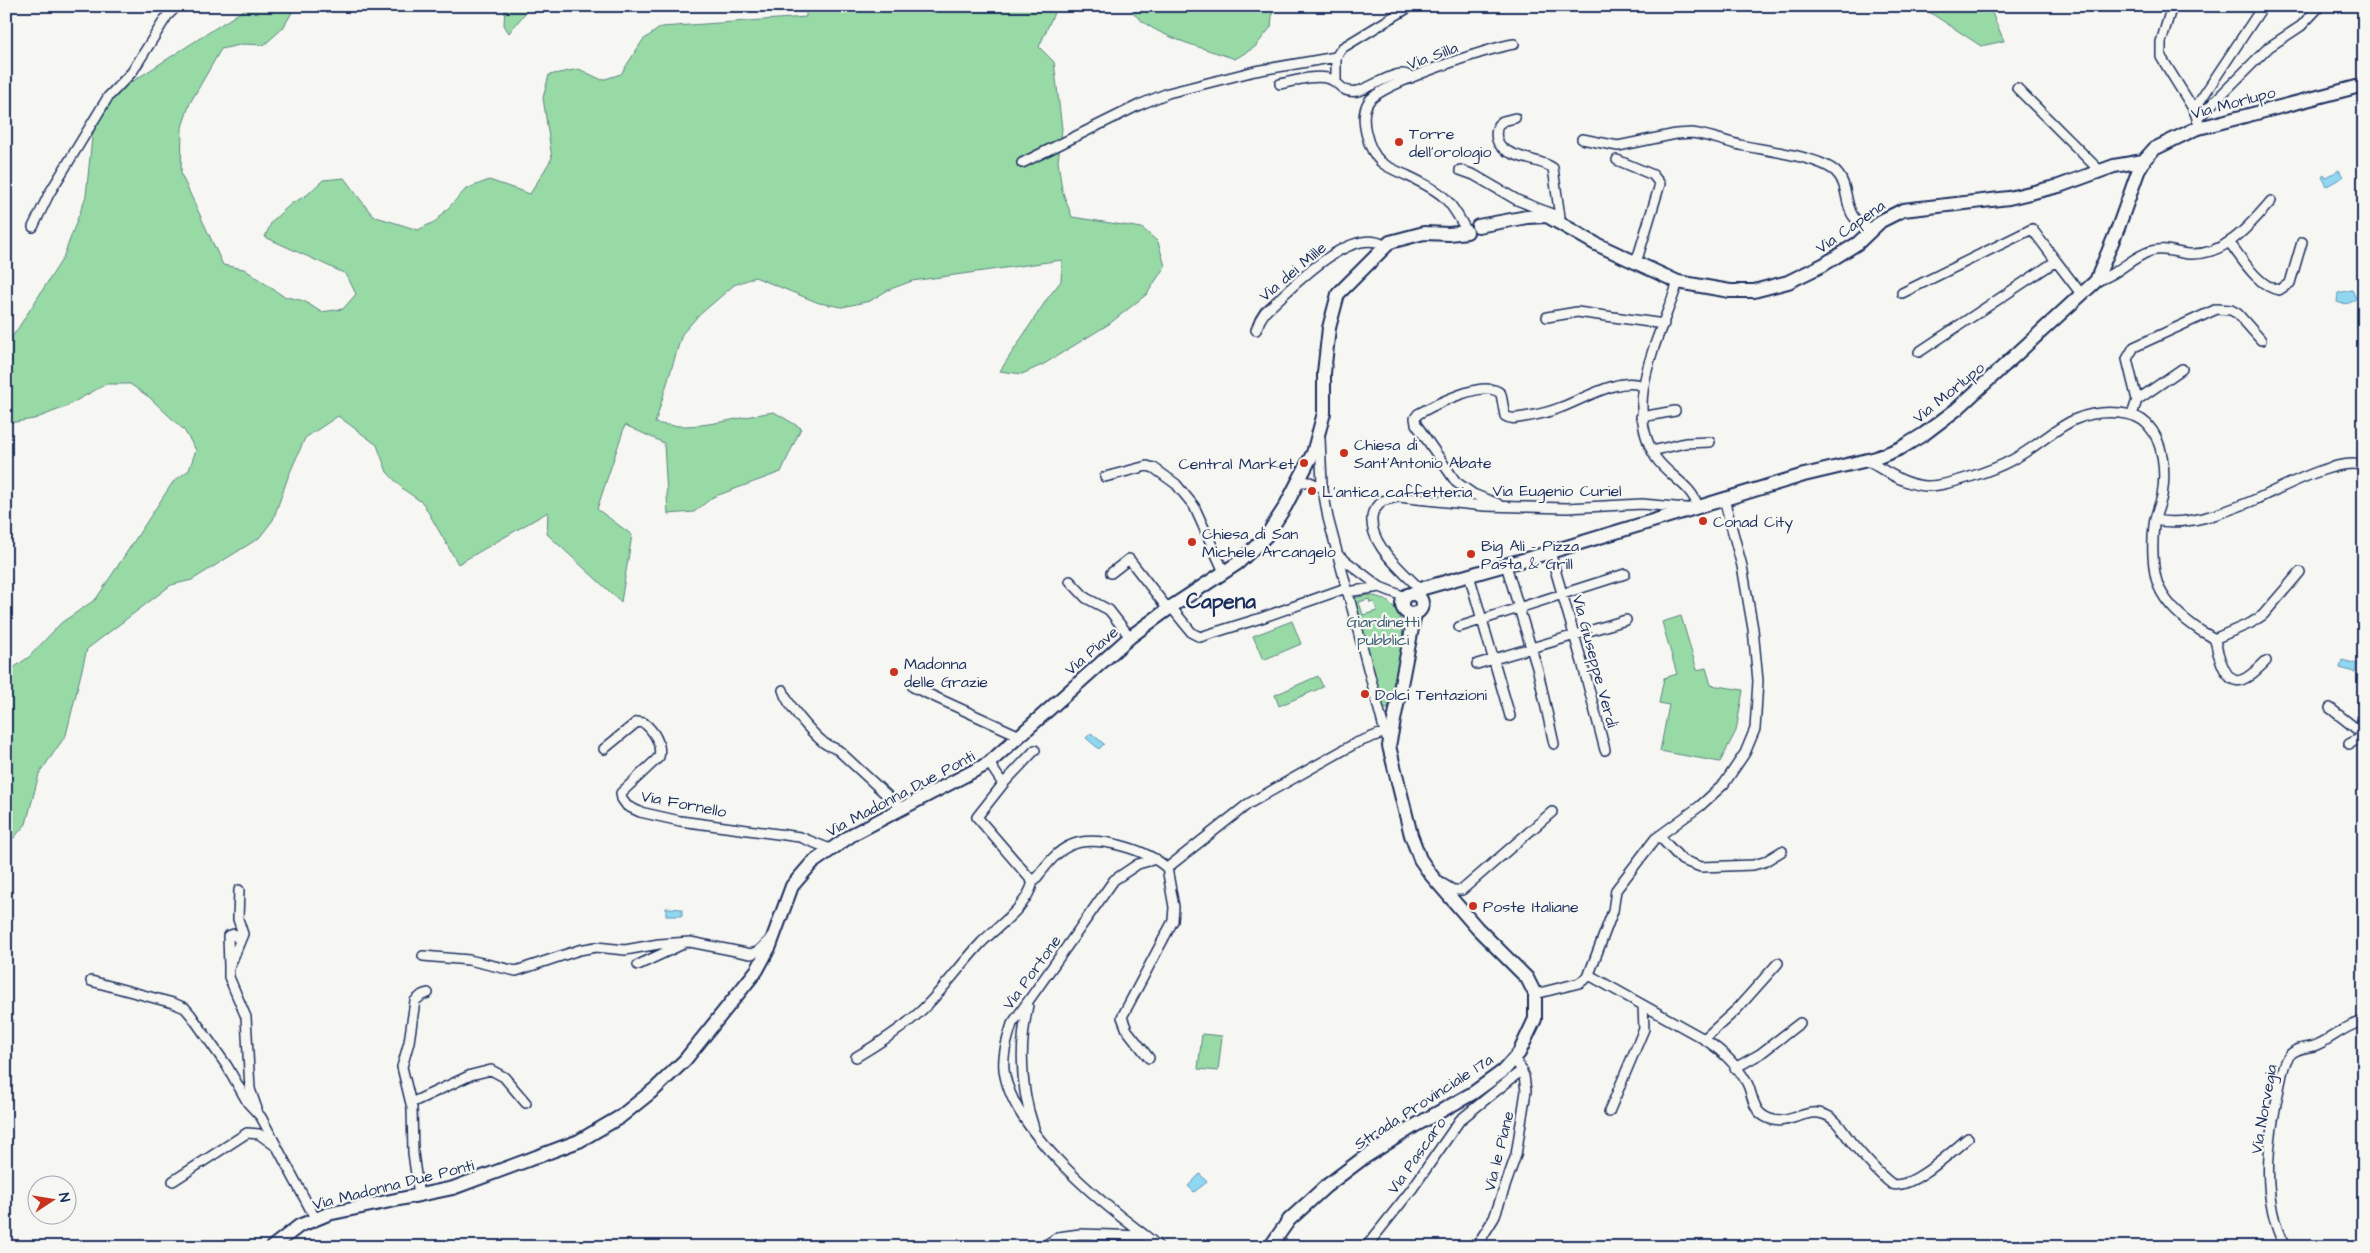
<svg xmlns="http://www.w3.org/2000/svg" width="2370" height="1253" font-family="'Architects Daughter',sans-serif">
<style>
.green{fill:#98daa5;stroke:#5a8482;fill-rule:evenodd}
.water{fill:#90d7f1;stroke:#6194b6}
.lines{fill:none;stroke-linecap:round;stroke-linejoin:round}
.street-casing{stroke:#1b2f5e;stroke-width:12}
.secondary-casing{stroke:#1b2f5e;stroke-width:16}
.street{stroke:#f6f6f2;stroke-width:9}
.secondary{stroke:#f6f6f2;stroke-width:12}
.poi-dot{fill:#c8321e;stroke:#f6f6f2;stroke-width:2}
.labels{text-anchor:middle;stroke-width:4.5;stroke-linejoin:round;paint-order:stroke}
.street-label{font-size:16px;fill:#1b2f5e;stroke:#f6f6f2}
.poi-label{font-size:16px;fill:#1b2f5e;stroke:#f6f6f2;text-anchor:start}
.park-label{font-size:16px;fill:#3a5a70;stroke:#f6f6f2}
.district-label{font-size:21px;font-weight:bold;fill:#1b2f5e;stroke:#f6f6f2}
</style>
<rect width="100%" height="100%" fill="#f6f6f2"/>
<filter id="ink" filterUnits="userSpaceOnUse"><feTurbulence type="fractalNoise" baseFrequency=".02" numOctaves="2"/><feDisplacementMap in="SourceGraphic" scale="10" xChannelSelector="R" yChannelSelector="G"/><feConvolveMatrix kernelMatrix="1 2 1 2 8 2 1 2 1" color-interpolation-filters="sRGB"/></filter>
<g filter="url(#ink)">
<path class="green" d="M250,6H304L294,9L283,28L264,45L244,44L221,49L190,103L182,127L181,174L223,265L244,269L283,296L304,301L321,312L343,309L356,294L346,274L265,237L272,221L291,204L307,195L323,180L344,178L373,216L418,230L436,221L466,189L489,180L530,194L552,158L543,98L549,75L579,69L602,80L621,74L643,40L661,27L806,17V6H1057L1039,47L1054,62L1062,129L1058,161L1062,190L1072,217L1142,228L1158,242L1165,266L1147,294L1109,324L1044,364L1022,374L1000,371L1047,299L1061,281L1062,260L912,281L888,290L870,301L842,307L819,303L755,277L734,285L697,317L682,334L655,423C697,432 732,418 774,412L801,428L781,472L713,497L694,512L668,514L664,443L625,425L597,509L632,535L621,602L547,534L548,512L458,564L423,503L403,489L387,472L377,445L338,416L305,438L288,477L273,520L259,538L192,580L171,585L87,649L66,735L39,774L26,824L11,841L6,833V673L29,657L61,623L96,599L173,482L189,470L196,450L184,430L149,397L130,384H106L63,408L34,419L9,423L6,420V344L17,330L63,258L86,196L92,137L101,111L113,94Z
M505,6H526L525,13L509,33L504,25Z
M1129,6H1273L1271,27L1255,47L1235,59C1206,48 1143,35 1129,6Z
M1920,6H1989L2004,41L1981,46Z
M1367,595C1425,600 1397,673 1388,709L1383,708L1354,598ZM1369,599L1370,603L1374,602L1377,611L1363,615L1359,602Z
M1681,616L1697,670L1706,668L1711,685L1743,690L1736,731L1720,762L1660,751L1669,705L1659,703L1664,678L1677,674L1662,622Z
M1292,621L1301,644L1263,660L1253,636Z
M1318,676L1323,687L1279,706L1275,695Z
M1202,1034L1222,1036L1218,1071L1198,1069Z"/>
<path class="water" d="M2339,170L2343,177L2327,186L2322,177L2324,175L2326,178Z
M2352,290L2356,298C2352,304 2343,305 2337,302L2338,293Z
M2342,660L2357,664L2355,672L2340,668Z
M1091,733L1104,744L1099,749L1086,738Z
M666,908L682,909V916H666Z
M1200,1174L1207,1182L1194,1192L1188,1186Z"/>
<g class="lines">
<g class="street-casing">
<path id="street" d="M2172,6L2161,42V57L2194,110
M1336,82V57L1342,48L1411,6
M1280,84C1295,81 1312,75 1327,78C1341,81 1339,94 1358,91C1372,88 1401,65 1411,78
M2017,88L2100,171
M1515,118L1503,121L1498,125C1486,159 1537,156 1553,168L1560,217
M2197,119L2269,47L2301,26L2320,6
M2199,124L2194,110L2263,6
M1582,139L1618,146L1676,134L1692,133C1708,135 1724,141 1740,145C1763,150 1817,156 1835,171C1854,188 1838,220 1872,228
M1617,160L1653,175L1660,184L1636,263
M1022,163L1139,105L1168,93L1255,71L1336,57
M1460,170L1474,175L1517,200L1552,214
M33,227L49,194L108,97L132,72L167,16L177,6
M1467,232C1449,197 1442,192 1408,176C1399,172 1388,168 1381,162C1368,150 1358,117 1369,101C1383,83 1489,48 1514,44
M2229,242C2241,257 2258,287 2279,290L2290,283L2302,242
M2096,281C2118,275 2131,257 2151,251C2164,247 2176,253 2189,254C2225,256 2250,225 2271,201
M1678,282C1660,338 1621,402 1656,458C1668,476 1692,485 1698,507
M1902,293L2032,229L2056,261
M1547,317L1577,312L1664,324
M1256,330L1260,320L1265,312C1290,290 1349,225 1384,245
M1919,352L2056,261L2082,295
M2137,400L2182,369
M2132,415L2137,400L2127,359L2134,347L2217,309L2231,310L2238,314L2261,340
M1641,417L1675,411
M1320,438L1322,484L1328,518L1386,736
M1652,451L1685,443L1710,442
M1867,461C1885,470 1904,485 1926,486C1945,487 1994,470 2012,460C2052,439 2068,408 2120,413C2130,414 2139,416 2147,424C2164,441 2166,473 2162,496C2160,505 2155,515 2154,525C2152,542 2152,568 2158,585C2166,605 2183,619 2201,631C2204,633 2211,636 2214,639C2216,642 2217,649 2218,653C2230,690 2240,687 2266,661
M1105,477L1147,466L1154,468L1176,484L1194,506L1224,572
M1299,482H1310L1323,488
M1498,504L1473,494L1456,482L1416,424L1415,418L1418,414C1434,405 1486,378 1501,394L1505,416C1511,420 1517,418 1524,417C1537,415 1550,412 1562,407C1584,399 1620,376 1643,386
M2155,520C2186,527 2223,513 2252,501C2276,491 2339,455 2364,466
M1550,552L1582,662L1605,750
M1338,555L1380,587L1405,597
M1506,565L1538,671L1554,744
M1111,573L1129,559L1168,609
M1469,575L1510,716
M1070,581L1086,598L1109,610L1130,637
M1420,589C1402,570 1365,542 1373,512L1382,501L1398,497L1485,506L1567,508L1642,504L1686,508
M1347,592L1380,587
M1171,607L1192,633L1200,637L1261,618L1346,588
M1459,627L1625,574
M2214,639L2251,623L2263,615L2300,572
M1477,664L1626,620
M913,687L1020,736
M783,690C787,705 811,732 824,743C828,746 833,747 838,750L902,809
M2330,708L2364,735
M2349,744L2364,736
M604,749L637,722L644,723C654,731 662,744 659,757L621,793L622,799L627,806L640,812L680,821L800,837L830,849
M1003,784L1035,750
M1659,836L1682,860L1701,867L1753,865L1764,862L1782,851
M1033,882C1044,869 1054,853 1069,846C1095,833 1147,850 1167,868L1248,804L1356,743L1385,732
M1443,884L1453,890H1462L1552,812
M239,890L238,919L243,934L229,968V977L246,1017L250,1089L257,1109
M423,956L469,960L516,971L579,950L596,947L625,950L659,944L690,942L751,954L759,951L770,940
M638,965L681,945
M229,966L228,936L234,934L240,941
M1589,975L1704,1039L1737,1009L1778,963
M91,981L173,1003L185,1008L191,1015L227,1066L248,1103L261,1117L315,1218
M1535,994L1579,983L1588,977L1613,911L1616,890L1655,839L1700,806L1724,784L1745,753L1755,729L1758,681L1753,629L1742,566L1724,499
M1028,1005C1019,1047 1020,1087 1034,1128
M1704,1039C1721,1050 1737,1065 1747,1083C1752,1092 1752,1106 1761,1114C1784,1132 1803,1107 1823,1114C1837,1118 1843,1132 1852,1143C1864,1157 1878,1174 1892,1184C1911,1191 1953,1150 1968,1138
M856,1057C880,1043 902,1029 922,1010C944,989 961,964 982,942C1001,923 1026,908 1033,882L977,817L1003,784L989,763
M1149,1058L1127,1030L1122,1017L1173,921L1174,907L1167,868
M1735,1068L1760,1054L1800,1023
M411,1103L471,1075L491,1070L504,1077L526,1103
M1609,1112L1644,1029L1643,1006
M173,1181L247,1133L259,1134L277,1147
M419,1196L413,1153L412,1108L402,1067L409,1042L415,1001L422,995L428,993
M1146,1236C1100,1202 1017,1134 1005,1076C1001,1059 1007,1040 1012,1024L1114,880L1138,864L1156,859
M1043,1247L1058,1237L1080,1234L1146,1236L1159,1247
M1366,1247L1412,1189L1460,1120L1522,1070
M1476,1247L1494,1218L1516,1155L1526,1091L1524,1076L1515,1058
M2285,1247C2260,1198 2268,1140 2279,1089C2281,1079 2283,1064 2289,1056C2295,1048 2306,1048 2314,1046C2331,1040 2343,1026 2361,1022"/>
</g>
<g class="secondary-casing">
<path id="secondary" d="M1478,226L1527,217L1547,216L1596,244L1678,282L1730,291H1754L1788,282L1823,265L1858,243L1881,221L1903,210L2009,198L2059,186L2114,166L2143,161
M1411,594L1424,588L1537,556L1804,475L1876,458L1901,448L1924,434L1957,409L2096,281L2118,228L2139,169L2145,159L2154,149L2195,129L2364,85
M1402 604a10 10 0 1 1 20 0a10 10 0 1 1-20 0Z
M272,1247L299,1226L328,1214L453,1188L579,1141L620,1117L656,1088L685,1060L757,970L770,946L792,886L812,863L853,834L989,763L1130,637L1171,607L1238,563L1255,547L1267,535L1285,507L1313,453L1324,413V373L1329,328L1338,294L1390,242L1424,233L1449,234L1467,232
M1270,1247L1289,1220L1325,1187L1362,1159L1416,1125L1473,1093L1503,1071L1519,1053L1535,1019V994L1527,978L1477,928L1431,875L1420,859L1411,835L1389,746L1415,613"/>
</g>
<use href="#street" class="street"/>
<use href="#secondary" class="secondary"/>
</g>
</g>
<g class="poi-dot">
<circle cx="1399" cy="142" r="5"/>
<circle cx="1344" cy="453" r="5"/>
<circle cx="1304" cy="463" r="5"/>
<circle cx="1312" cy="491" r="5"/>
<circle cx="1703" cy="521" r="5"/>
<circle cx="1192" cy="542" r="5"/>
<circle cx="1471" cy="554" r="5"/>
<circle cx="894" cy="672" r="5"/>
<circle cx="1365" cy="694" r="5"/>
<circle cx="1473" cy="906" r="5"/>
</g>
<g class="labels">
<g class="street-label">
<text transform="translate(1432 55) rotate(-20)" y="6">Via Silla</text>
<text transform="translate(2233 102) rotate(-15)" y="6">Via Morlupo</text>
<text transform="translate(1850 226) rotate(-35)" y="6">Via Capena</text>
<text transform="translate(1292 271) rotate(-40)" y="6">Via dei Mille</text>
<text transform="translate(1948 392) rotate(-39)" y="6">Via Morlupo</text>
<text x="1557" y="496">Via Eugenio Curiel</text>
<text transform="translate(1091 650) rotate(-41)" y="6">Via Piave</text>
<text transform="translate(1596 661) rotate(75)" y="6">Via Giuseppe Verdi</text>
<text transform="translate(900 793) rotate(-28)" y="6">Via Madonna Due Ponti</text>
<text transform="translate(684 803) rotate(11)" y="6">Via Fornello</text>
<text transform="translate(1031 972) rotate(-54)" y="6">Via Portone</text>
<text transform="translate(1423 1101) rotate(-33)" y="6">Strada Provinciale 17a</text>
<text transform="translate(2263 1109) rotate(-80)" y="6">Via Norvegia</text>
<text transform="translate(1498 1151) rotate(-76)" y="6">Via le Piane</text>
<text transform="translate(1416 1155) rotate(-55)" y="6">Via Pascaro</text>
<text transform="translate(393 1184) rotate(-14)" y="6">Via Madonna Due Ponti</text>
</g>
<g class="poi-label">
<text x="1409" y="139">Torre<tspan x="1409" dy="18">dell'orologio</tspan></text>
<text x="1354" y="450">Chiesa di<tspan x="1354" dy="18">Sant'Antonio Abate</tspan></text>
<text x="1294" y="469" text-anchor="end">Central Market</text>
<text x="1322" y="497">L'antica caffetteria</text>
<text x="1713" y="527">Conad City</text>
<text x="1202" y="539">Chiesa di San<tspan x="1202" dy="18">Michele Arcangelo</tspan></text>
<text x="1481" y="551">Big Alì - Pizza<tspan x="1481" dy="18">Pasta &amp; Grill</tspan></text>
<text x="904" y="669">Madonna<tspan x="904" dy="18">delle Grazie</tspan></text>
<text x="1375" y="700">Dolci Tentazioni</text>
<text x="1483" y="912">Poste Italiane</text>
</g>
<g class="park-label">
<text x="1383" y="627">Giardinetti<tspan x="1383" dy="18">pubblici</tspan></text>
</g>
<g class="district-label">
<text x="1221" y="608">Capena</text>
</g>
</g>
<rect width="2370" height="1253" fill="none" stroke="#f6f6f2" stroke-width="25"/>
<rect x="12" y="12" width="2345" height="1228" fill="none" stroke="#1b2f5e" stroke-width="2" filter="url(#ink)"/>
<g transform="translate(52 1200) rotate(78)"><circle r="24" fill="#f6f6f2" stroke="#9ea6b7"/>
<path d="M0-4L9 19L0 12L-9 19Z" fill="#c8321e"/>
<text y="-8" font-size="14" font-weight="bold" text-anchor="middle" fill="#1b2f5e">N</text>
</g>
</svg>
